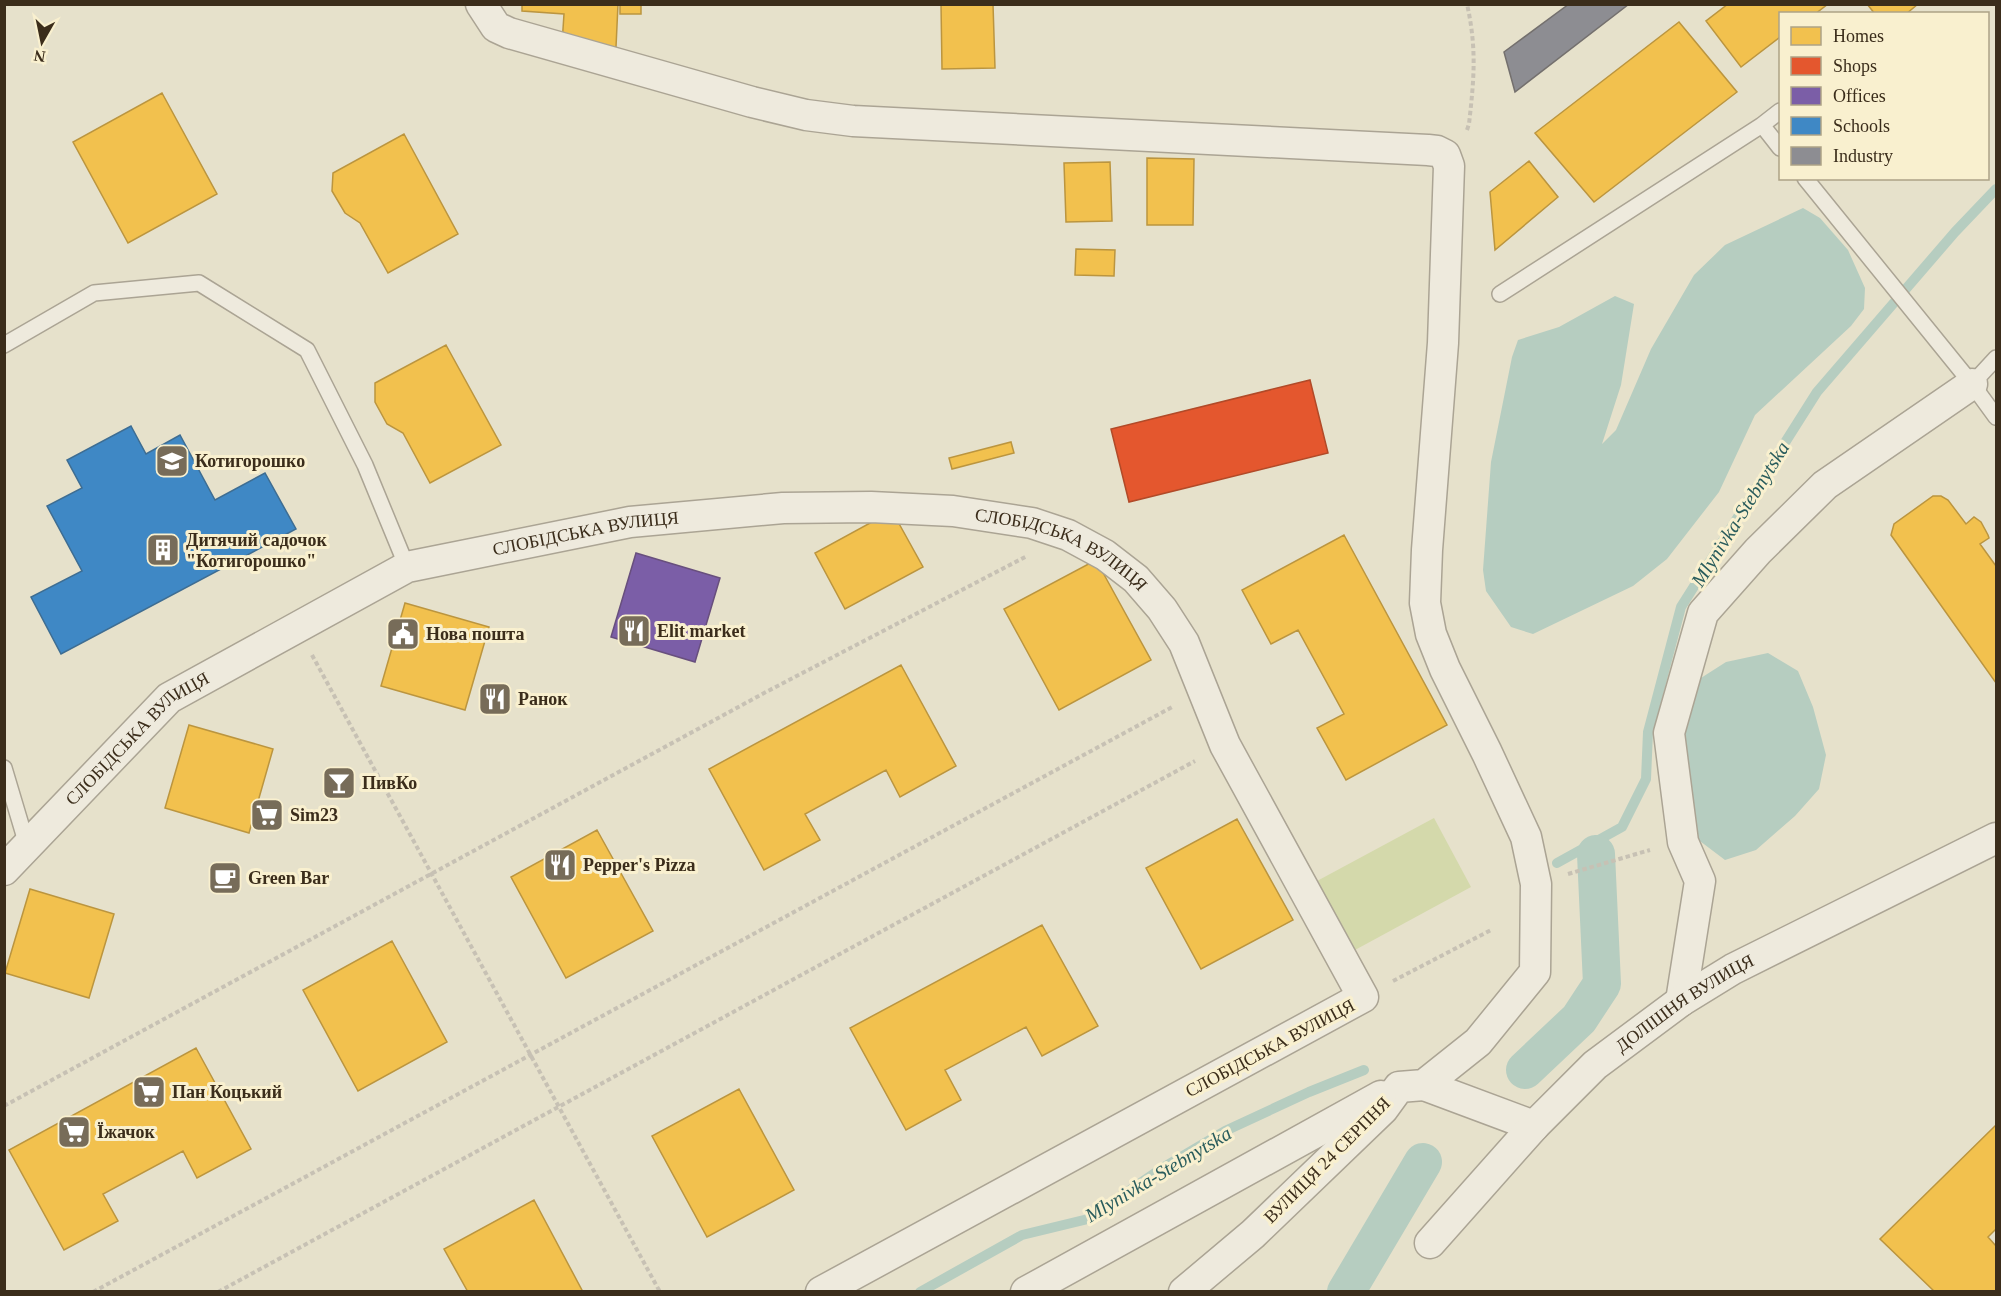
<svg xmlns="http://www.w3.org/2000/svg" width="2001" height="1296" font-family="'Times New Roman',serif">
<style>
.green{fill:#d4d9ab}
.water{fill:#b6cdc0}
.homes{fill:#f2c14e;stroke:#bb953f;stroke-width:1.5}
.shops{fill:#e4572e;stroke:#b14a28;stroke-width:1.5}
.offices{fill:#7b5ea7;stroke:#684f7d;stroke-width:1.5}
.schools{fill:#3f88c5;stroke:#3e6d92;stroke-width:1.5}
.industry{fill:#8d8d92;stroke:#74706e;stroke-width:1.5}
.lines{fill:none;stroke-linecap:round;stroke-linejoin:round}
.stream{stroke:#b6cdc0;stroke-width:10}
.canal{stroke:#b6cdc0;stroke-width:38}
.service-casing{stroke:#aba494;stroke-width:18}
.minor-casing{stroke:#aba494;stroke-width:33}
.path{stroke:#c7c1b4;stroke-width:4;stroke-dasharray:4.5 3;stroke-linecap:butt}
.service{stroke:#eeeadd;stroke-width:15}
.minor{stroke:#eeeadd;stroke-width:30}
.labels{text-anchor:middle;stroke-width:6;stroke-linejoin:round;paint-order:stroke}
.poi-label{font-size:18px;font-weight:bold;fill:#3b2d1b;stroke:#f9f0cf;text-anchor:start}
.street-label{font-size:18px;fill:#3b2d1b;stroke:#f9f0cf}
.water-label{font-size:20px;font-style:italic;fill:#295c5c;stroke:#f9f0cf}
</style>
<rect width="100%" height="100%" fill="#e6e1cb"/>
<path class="green" d="M1434,818L1471,887L1355,950L1317,881Z"/>
<path class="water" d="M1803,208L1820,218L1848,250L1865,288L1864,309L1851,326L1755,415L1719,492L1667,559L1633,586L1533,634L1511,627L1486,591L1483,570L1491,462L1512,357L1518,340L1559,327L1615,296L1634,304L1621,385L1602,444L1616,430L1651,349L1694,275L1725,245Z
M1768,653L1798,671L1813,707L1826,755L1819,789L1795,816L1756,850L1725,860L1684,829L1671,723L1690,685L1726,662Z"/>
<path class="homes" d="M522,4H618L616,47L562,44L564,14L522,11Z
M620,4H641V14H620Z
M941,4H993L995,68L942,69Z
M1728,4H1828L1815,14H1780V37L1741,67L1706,21Z
M1867,4H1918L1906,14H1875Z
M1679,22L1737,92L1594,202L1535,133Z
M162,93L217,194L128,243L73,142Z
M404,134L458,234L388,273L360,223L345,213L332,191L333,173Z
M1147,158L1194,159L1193,225H1147Z
M1529,161L1558,197L1495,250L1490,192Z
M1110,162L1112,221L1066,222L1064,163Z
M1076,249L1115,250L1114,276L1075,275Z
M446,345L501,445L430,483L403,433L387,424L375,402V383Z
M1011,442L1014,453L952,469L949,458Z
M1933,496H1941L1948,500L1966,524L1974,517L1981,522L1988,535L1989,538L1980,544L1996,566V683L1891,535L1894,524Z
M892,511L923,567L845,609L815,553Z
M1344,535L1447,725L1346,780L1317,728L1344,714L1298,630L1271,644L1242,590Z
M1096,560L1151,660L1059,710L1004,609Z
M405,603L489,627L465,710L381,686Z
M901,665L956,766L900,797L886,770L805,814L820,840L764,870L709,769Z
M189,725L273,749L249,833L165,808Z
M1237,819L1293,920L1201,969L1146,868Z
M597,830L653,931L566,978L511,877Z
M30,889L114,914L89,998L5,973Z
M1042,925L1098,1026L1042,1056L1026,1027L945,1070L961,1100L906,1130L850,1028Z
M392,941L447,1042L358,1091L303,990Z
M196,1048L251,1149L197,1178L183,1151L103,1194L118,1221L64,1250L9,1150Z
M739,1089L794,1190L707,1237L652,1136Z
M1996,1125V1229L1988,1237L1996,1246V1292H1935L1880,1239Z
M534,1200L583,1292H468L444,1249Z"/>
<path class="shops" d="M1310,380L1328,453L1129,502L1111,429Z"/>
<path class="offices" d="M636,553L720,578L695,662L611,637Z"/>
<path class="schools" d="M131,426L146,454L180,435L215,500L265,473L296,529L61,654L31,597L82,571L47,506L82,488L67,460Z"/>
<path class="industry" d="M1569,4H1629L1515,92L1504,52Z"/>
<g class="lines">
<path class="stream" d="M1557,863L1622,827L1646,779L1648,732L1681,607L1817,392L1955,232L1996,189
M920,1292L1022,1235L1088,1219L1164,1167L1225,1131L1309,1092L1364,1070"/>
<path class="canal" d="M1525,1070L1579,1019L1602,984L1596,854
M1346,1292L1423,1162"/>
<g class="service-casing">
<path id="service" d="M1762,125L1780,111
M1805,178L1972,384L1996,417
M1500,294L1762,125L1780,148
M4,345L94,293L199,283L307,350L365,465L407,567
M1972,384L1996,358
M4,768L27,845"/>
</g>
<g class="minor-casing">
<g id="minor">
<path d="M481,4L496,27L509,33L752,102L806,115L853,121L1428,150L1437,151L1445,155L1449,166L1443,343L1427,550L1425,603L1431,634L1445,669L1487,753L1526,837L1536,884L1535,972L1478,1042L1424,1085L1399,1087L1383,1109L1253,1234L1184,1292"/>
<path id="s1" d="M4,870L169,698L407,567L630,522L783,508L871,507L953,511L1032,523L1068,535L1105,555L1136,579L1162,609L1184,643L1225,745L1363,997L821,1292"/>
<path d="M1681,1001L1700,881L1683,842L1669,733L1703,613L1758,551L1825,485L1972,384"/>
<path d="M1424,1085L1534,1126"/>
<path id="s2" d="M1430,1243L1534,1126L1595,1065L1681,1001L1733,969L1996,838"/>
<path d="M1026,1292L1381,1096"/>
</g>
</g>
<path class="path" d="M1467,130L1469,124C1474,79 1477,49 1467,4
M312,655L660,1292
M1568,874L1650,850
M1393,981L1491,930
M4,1106L766,692L1027,556
M93,1292L1174,706
M218,1292L1195,761"/>
<use href="#service" class="service"/>
<use href="#minor" class="minor"/>
</g>
<defs>
<g id="school-square" transform="scale(1.725)"><rect x="-9" y="-9" width="18" height="18" rx="4" fill="#776c59" stroke="#f9f0cf"/><path d="M0-5L7-2L0 1L-7-2ZM-4 1L0 2.5L4 1V4Q0 6-4 4Z" fill="#fff"/></g>
<g id="building-square" transform="scale(1.725)"><rect x="-9" y="-9" width="18" height="18" rx="4" fill="#776c59" stroke="#f9f0cf"/><path d="M-4-6H4V6H1V3H-1V6H-4ZM-2.5-4.3h1.7v1.8h-1.7ZM.8-4.3h1.7v1.8H.8ZM-2.5-1h1.7V.8h-1.7ZM.8-1h1.7V.8H.8Z" fill="#fff"/></g>
<g id="restaurant-square" transform="scale(1.725)"><rect x="-9" y="-9" width="18" height="18" rx="4" fill="#776c59" stroke="#f9f0cf"/><path d="M-5-6h1v4h1v-4h1v4h1v-4h1v5L-1.5 .5V6h-2V.5L-5-1ZM5-6V6H3V1.5H1.5Q1.5-4 5-6Z" fill="#fff"/></g>
<g id="civic-square" transform="scale(1.725)"><rect x="-9" y="-9" width="18" height="18" rx="4" fill="#776c59" stroke="#f9f0cf"/><path d="M-.6-6.5H3V-4.5H.6V-3L4-1V1h2V6H-6V1h2V-1L-.6-3ZM-1.2 2.5V6h2.4V2.5Z" fill="#fff"/></g>
<g id="bar-square" transform="scale(1.725)"><rect x="-9" y="-9" width="18" height="18" rx="4" fill="#776c59" stroke="#f9f0cf"/><path d="M-6-5H6L.8 .8V4.5H3.5V6h-7V4.5H-.8V.8Z" fill="#fff"/></g>
<g id="supermarket-square" transform="scale(1.725)"><rect x="-9" y="-9" width="18" height="18" rx="4" fill="#776c59" stroke="#f9f0cf"/><path d="M-6-5.5h2.5l.6 2H6L4.5 2H-2.5L-4.4-4H-6ZM-1.5 3.2a1.3 1.3 0 1 0 .1 0ZM3 3.2a1.3 1.3 0 1 0 .1 0Z" fill="#fff"/></g>
<g id="cafe-square" transform="scale(1.725)"><rect x="-9" y="-9" width="18" height="18" rx="4" fill="#776c59" stroke="#f9f0cf"/><path d="M-5.5-4.5H6V0H3Q3 3.5 0 3.5H-2.5Q-5.5 3.5-5.5 0ZM3-3.2v2h1.7v-2ZM-6 4.5H4V6H-6Z" fill="#fff"/></g>
</defs>
<g fill-rule="evenodd">
<use href="#school-square" x="172" y="461"/>
<use href="#building-square" x="163" y="550"/>
<use href="#restaurant-square" x="634" y="631"/>
<use href="#civic-square" x="403" y="634"/>
<use href="#restaurant-square" x="495" y="699"/>
<use href="#bar-square" x="339" y="783"/>
<use href="#supermarket-square" x="267" y="815"/>
<use href="#restaurant-square" x="560" y="865"/>
<use href="#cafe-square" x="225" y="878"/>
<use href="#supermarket-square" x="149" y="1092"/>
<use href="#supermarket-square" x="74" y="1132"/>
</g>
<g class="labels">
<g class="poi-label">
<text x="195" y="467">Котигорошко</text>
<text x="186" y="546">Дитячий садочок<tspan x="186" dy="21">"Котигорошко"</tspan></text>
<text x="657" y="637">Elit market</text>
<text x="426" y="640">Нова пошта</text>
<text x="518" y="705">Ранок</text>
<text x="362" y="789">ПивКо</text>
<text x="290" y="821">Sim23</text>
<text x="583" y="871">Pepper's Pizza</text>
<text x="248" y="884">Green Bar</text>
<text x="172" y="1098">Пан Коцький</text>
<text x="97" y="1138">Їжачок</text>
</g>
<g class="street-label">
<text dy="6" stroke="none"><textPath href="#s1" startOffset="692">СЛОБІДСЬКА ВУЛИЦЯ</textPath></text>
<text dy="6" stroke="none"><textPath href="#s1" startOffset="1178">СЛОБІДСЬКА ВУЛИЦЯ</textPath></text>
<text dy="6" stroke="none"><textPath href="#s1" startOffset="188">СЛОБІДСЬКА ВУЛИЦЯ</textPath></text>
<text dy="6" stroke="none"><textPath href="#s2" startOffset="352">ДОЛІШНЯ ВУЛИЦЯ</textPath></text>
<text transform="translate(1270 1048) rotate(-28)" y="6">СЛОБІДСЬКА ВУЛИЦЯ</text>
<text transform="translate(1327 1160) rotate(-45)" y="6">ВУЛИЦЯ 24 СЕРПНЯ</text>
</g>
<g class="water-label">
<text transform="translate(1740 514) rotate(-58)" y="7">Mlynivka-Stebnytska</text>
<text transform="translate(1158 1174) rotate(-31)" y="7">Mlynivka-Stebnytska</text>
</g>
</g>
<rect width="2001" height="1296" fill="none" stroke="#3b2d1b" stroke-width="12"/>
<rect x="1779" y="12" width="210" height="168" fill="#f9f0cf" stroke="#ada287" stroke-width="1.5"/>
<rect x="1791" y="27" width="30" height="18" fill="#f2c14e" stroke="#ada287" stroke-width="1.5"/>
<text x="1833" y="42" font-size="18" fill="#3b2d1b">Homes</text>
<rect x="1791" y="57" width="30" height="18" fill="#e4572e" stroke="#ada287" stroke-width="1.5"/>
<text x="1833" y="72" font-size="18" fill="#3b2d1b">Shops</text>
<rect x="1791" y="87" width="30" height="18" fill="#7b5ea7" stroke="#ada287" stroke-width="1.5"/>
<text x="1833" y="102" font-size="18" fill="#3b2d1b">Offices</text>
<rect x="1791" y="117" width="30" height="18" fill="#3f88c5" stroke="#ada287" stroke-width="1.5"/>
<text x="1833" y="132" font-size="18" fill="#3b2d1b">Schools</text>
<rect x="1791" y="147" width="30" height="18" fill="#8d8d92" stroke="#ada287" stroke-width="1.5"/>
<text x="1833" y="162" font-size="18" fill="#3b2d1b">Industry</text>
<g transform="translate(42 42) rotate(189)" stroke="#f9f0cf" stroke-width="4.5" paint-order="stroke">
<path d="M0-4.5L10 22L0 15L-10 22Z" fill="#3b2d1b"/>
<text y="-9" font-size="16" font-weight="bold" text-anchor="middle" fill="#3b2d1b">N</text>
</g>
</svg>
